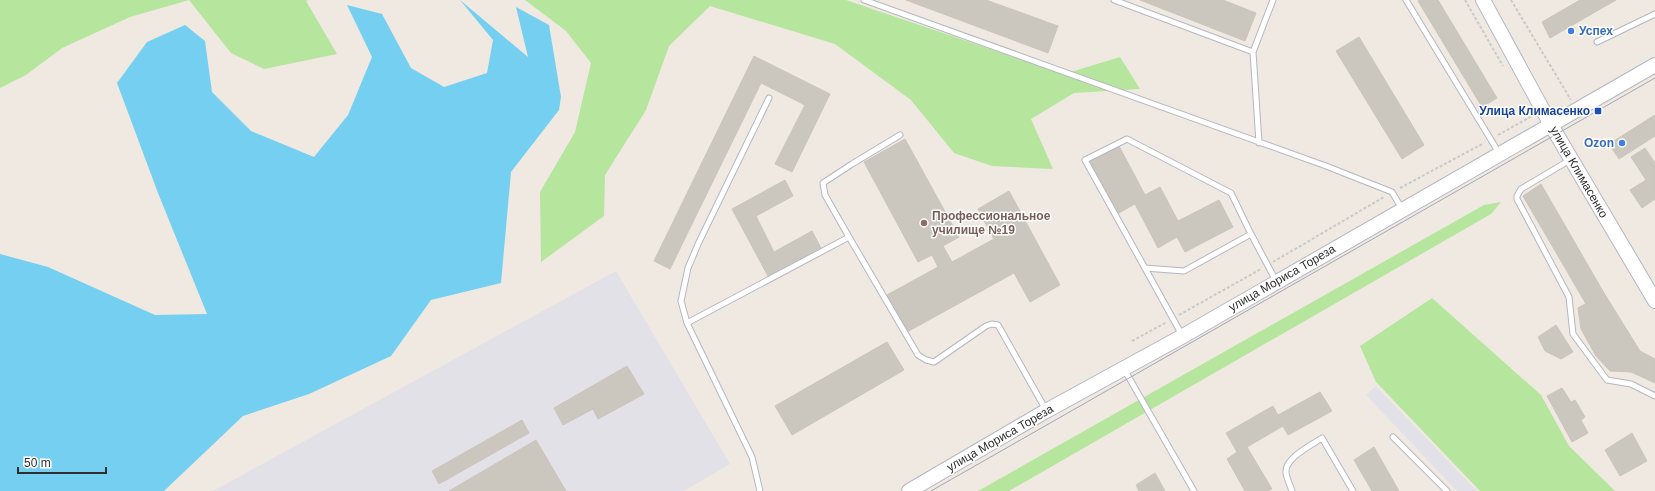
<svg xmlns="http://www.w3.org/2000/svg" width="1655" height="491" font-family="Helvetica,sans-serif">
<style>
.industrial{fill:#e3e1e8}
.green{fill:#b6e59e}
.water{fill:#75cff0}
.building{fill:#cbc7bf;stroke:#cbc5ba}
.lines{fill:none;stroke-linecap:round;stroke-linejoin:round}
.lane-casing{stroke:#b4b7c1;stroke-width:7}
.secondary-casing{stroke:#b4b7c1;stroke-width:16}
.path{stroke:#c9c9c9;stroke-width:2;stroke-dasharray:3 2;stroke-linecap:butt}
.lane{stroke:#fff;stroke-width:5}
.secondary{stroke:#fff;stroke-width:14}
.tram{stroke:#a3a6b8;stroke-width:1}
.shop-dot{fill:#3f7fe0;stroke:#fff;stroke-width:1.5}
.transit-dot{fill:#1a4fb4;stroke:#fff;stroke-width:1.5}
.education-dot{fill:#8d6e63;stroke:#fff;stroke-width:1.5}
.labels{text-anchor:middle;stroke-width:3;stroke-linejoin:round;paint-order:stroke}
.shop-label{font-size:12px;font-weight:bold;fill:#366cbe;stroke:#fff;text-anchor:start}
.transit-label{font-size:12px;font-weight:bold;fill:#164399;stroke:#fff;text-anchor:end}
.street-label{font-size:12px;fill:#2e2e2e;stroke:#fff}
.education-label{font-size:12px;font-weight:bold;fill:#785e54;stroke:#fff;text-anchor:start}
</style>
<rect width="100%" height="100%" fill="#efe9e1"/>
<path class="industrial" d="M616,271L730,464L684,491H213Z
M1376,386L1477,491H1457L1366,395Z"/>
<path class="green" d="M0,0H308L306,1L337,54L264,69L231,53L189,0L130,17L62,48L26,75L0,88Z
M525,0H846L1064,74L1120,57L1140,89L1074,93L1031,119L1053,169L992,166L954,153L911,100L835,44L710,6L669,46L646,110L605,175L604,216L541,262L540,192L575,132L591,63L566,31Z
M1501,202L1491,214L1009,491H978L1484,205Z
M1432,298L1541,395L1569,446L1615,491H1480L1376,382L1360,346Z"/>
<path class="water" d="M460,0L528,57L516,7L549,25L561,97L559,110L511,172L501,283L431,300L391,356L309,394L243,416L164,491H0V254L48,267L155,315L207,314L158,193L117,83L147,42L185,25L205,41L212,92L251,131L314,157L348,115L372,57L347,5L382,14L411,68L444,87L487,73L493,40Z"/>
<path class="building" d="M906,0H986L1058,26L1048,53Z
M1140,0H1223L1256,13L1245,41Z
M1420,0H1438L1497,98L1482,107L1418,1Z
M1580,0H1616L1550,38L1542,22Z
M1359,37L1424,145L1402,159L1336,51Z
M754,56L830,94L792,172L775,164L805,105L761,83L670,269L654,261Z
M1655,115V136L1619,159L1609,144Z
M905,139L959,237L943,246L952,262L994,239L978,209L1009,191L1060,285L1030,302L1014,273L907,332L887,295L938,267L932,255L918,262L864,162Z
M1119,146L1145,195L1160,187L1178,221L1219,200L1233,227L1185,252L1177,237L1158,248L1135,204L1117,214L1090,161Z
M1645,148L1655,163V199L1642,208L1630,190L1646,180L1631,157Z
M785,180L793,196L756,216L774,252L812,231L822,250L769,278L732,209Z
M1541,184L1604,293L1586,304L1523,196Z
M1604,293L1640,351L1631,372L1610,371L1596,356L1581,329L1578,308Z
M1556,325L1573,352L1561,359L1545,351L1538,337Z
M887,342L904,370L792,435L775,406Z
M1640,351L1655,359V383L1631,372Z
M627,366L644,394L598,419L593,409L563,425L554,408Z
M1562,388L1571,402L1575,400L1585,417L1581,420L1588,433L1572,442L1547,396Z
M1320,392L1332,411L1288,435L1283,426L1247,447L1272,489L1268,491H1245L1227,459L1237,452L1226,433L1273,406L1278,415Z
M522,420L529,433L439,484L432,471Z
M1632,433L1647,461L1620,476L1605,450Z
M536,440L566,491H449Z
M1374,447L1399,491H1372L1354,460Z
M1155,473L1165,491H1139L1136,485Z"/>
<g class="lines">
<g class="lane-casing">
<path id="lane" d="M864,0L1326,166L1392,192L1402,209
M1114,0L1253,52L1259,143
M1406,0L1499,153
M1597,42L1655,14
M1253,52L1273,0
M1570,160L1521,189L1517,196V199L1569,297L1573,334L1607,380L1631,384L1655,396
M849,237L825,195L823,183L852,164L900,135
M1145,268L1184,271L1251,234L1276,281
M687,323L681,301L688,268L699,242L769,98
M1182,335L1085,160L1127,139L1231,193L1251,234
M1124,369L1194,491
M1393,437L1447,491
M760,491L752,457L687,323L849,237L918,355L926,360L934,362L986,326L992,324L998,325L1046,410
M1292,491C1290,485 1287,479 1286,473C1284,458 1312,445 1322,438L1353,491"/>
</g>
<g class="secondary-casing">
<path id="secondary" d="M1483,0L1551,125L1655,301
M909,491L1046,411L1183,336L1655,65"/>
</g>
<path class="path" d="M1465,0L1503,66
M1511,0L1571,100
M1498,135L1532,116
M1400,188L1484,143
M1273,262L1384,197
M1179,315L1261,269
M1132,341L1167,322"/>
<use href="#lane" class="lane"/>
<use href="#secondary" class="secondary"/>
<path class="tram" d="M931,491L1655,78"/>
</g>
<g class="shop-dot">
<circle cx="1571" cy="31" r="4"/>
<circle cx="1622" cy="143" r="4"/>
</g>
<rect class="transit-dot" x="1594" y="107" width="8" height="8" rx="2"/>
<circle class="education-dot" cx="924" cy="223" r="4"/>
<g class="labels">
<g class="shop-label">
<text x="1579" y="35">Успех</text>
<text x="1614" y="147" text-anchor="end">Ozon</text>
</g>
<g class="transit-label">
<text x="1590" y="115">Улица Климасенко</text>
</g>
<g class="street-label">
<text transform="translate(1579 172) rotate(60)" y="4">улица Климасенко</text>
<text transform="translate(1282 278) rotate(-30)" y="4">улица Мориса Тореза</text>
<text transform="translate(1000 438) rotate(-30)" y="4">улица Мориса Тореза</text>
</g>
<g class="education-label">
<text x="932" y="220">Профессиональное<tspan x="932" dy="14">училище №19</tspan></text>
</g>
</g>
<path d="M18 467v6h88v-6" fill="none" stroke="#2e2e2e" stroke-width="2"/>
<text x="24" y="467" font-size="12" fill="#2e2e2e" stroke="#ffffff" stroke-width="3" paint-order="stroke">50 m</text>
</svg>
